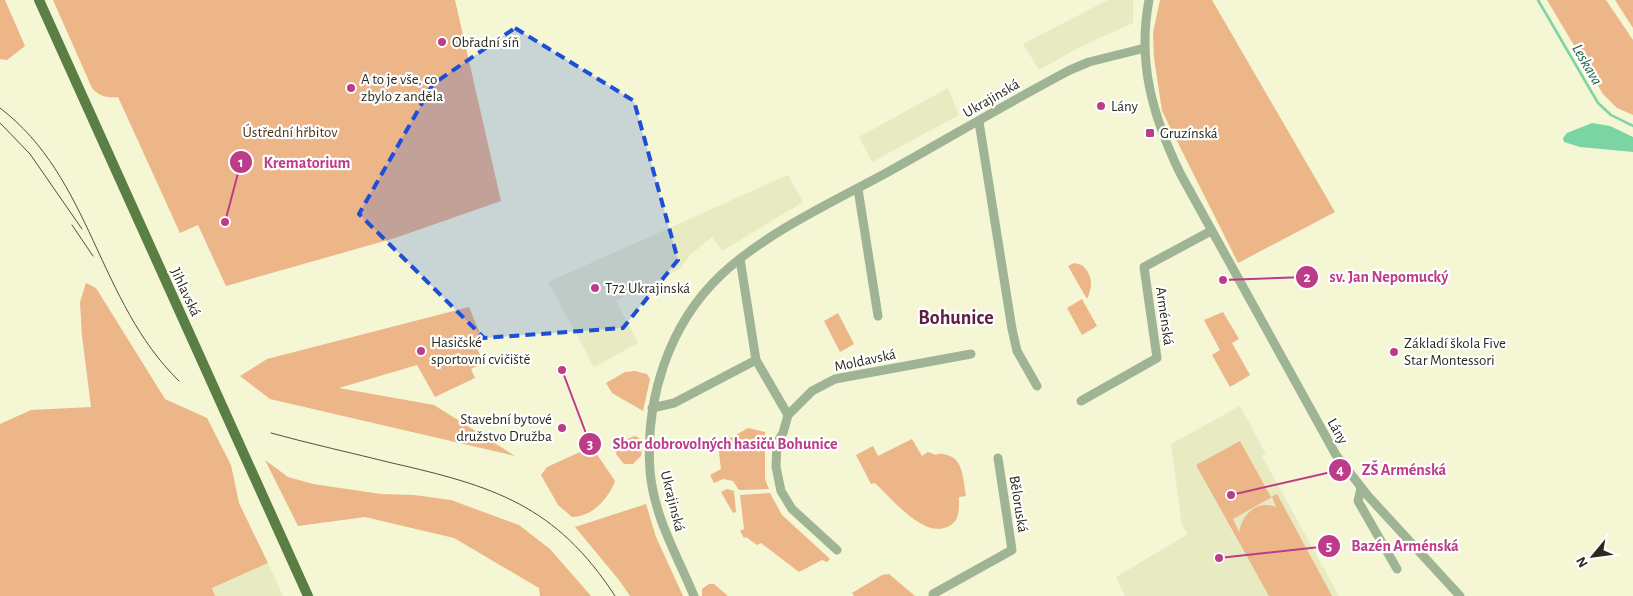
<svg xmlns="http://www.w3.org/2000/svg" width="1633" height="596" font-family="'Alegreya Sans',sans-serif">
<style>
.built{fill:#e8eac2}
.green{fill:#ecb689;fill-rule:evenodd}
.water{fill:#7bd4a3}
.lines{fill:none;stroke-linecap:round;stroke-linejoin:round}
.stream{stroke:#7bd4a3;stroke-width:2.5}
.minor{stroke:#9fb494;stroke-width:9}
.major{stroke:#5a7e43;stroke-width:10}
.tram{stroke:#505040;stroke-width:1}
.marked{fill:#1d4ed8;fill-opacity:0.2;stroke:#1d4ed8;stroke-width:4;stroke-dasharray:10 6;stroke-linejoin:round}
.poi-dot{fill:#bc3c88;stroke:#fff;stroke-width:2}
.labels{text-anchor:middle;stroke-width:4.5;stroke-linejoin:round;paint-order:stroke}
.poi-label{font-size:15px;fill:#2a2a1e;stroke:#fff;text-anchor:start}
.street-label{font-size:15px;fill:#2a2a1e;stroke:#fff}
.park-label{font-size:15px;fill:#4d3118;stroke:#fff}
.water-label{font-size:16px;font-style:italic;fill:#206142;stroke:#fff}
.district-label{font-size:20px;font-weight:bold;fill:#5d2043;stroke:#fff}
.leader{fill:none;stroke:#bc3c88;stroke-width:2}
.callout-dot{fill:#bc3c88;stroke:#fff;stroke-width:2}
.mark-label{font-size:15px;text-anchor:middle;font-weight:bold;fill:#fff}
.callout-label{font-size:16px;text-anchor:middle;font-weight:bold;fill:#bc3c88;stroke:#fff;stroke-width:4.5;stroke-linejoin:round;paint-order:stroke}
</style>
<rect width="100%" height="100%" fill="#f4f6d4"/>
<path class="built" d="M1108,0H1133V23L1082,46L1039,70L1023,44Z
M948,88L959,115L872,162L859,137Z
M788,175L803,202L722,251L712,237L690,255L680,269L616,301L638,343L594,367L548,282Z
M1240,406L1266,454L1262,456L1339,596H1125L1116,577L1188,534L1182,526L1171,444Z
M268,563L283,596H215L211,588Z"/>
<path class="green" d="M0,0H5L25,46L7,60L0,59Z
M53,0H455L501,201L395,238L226,286L198,225L180,233L118,97C107,98 100,97 92,88Z
M1160,0H1212L1335,212L1238,263L1162,111L1154,58L1153,33Z
M1547,0H1606L1633,40V115L1617,108L1603,94Z
M1615,0H1633V28Z
M1074,263L1082,265C1093,275 1093,286 1087,299L1068,266Z
M86,283L96,288L165,399L207,418L231,465L239,503L268,563L212,588L215,596H0V424L31,410L91,407L82,336L80,302Z
M1082,299L1097,326L1082,335L1067,308Z
M469,307L481,336L473,341L484,362L471,369L475,378L435,397L417,365L339,388L434,405L515,456L270,399L240,376L267,359Z
M1223,312L1239,339L1232,343L1250,375L1230,387L1212,355L1220,350L1204,320Z
M838,313L854,344L840,352L824,321Z
M635,371L647,374L650,379L643,411L612,393L606,383L625,372Z
M748,428L765,432V479L769,489L739,490L733,481L723,479L714,483L710,475L721,469L718,445Z
M635,436L643,440L641,456L633,464H624L616,454C617,444 625,439 635,436Z
M912,439L922,456L928,452L936,455C940,453 942,454 947,455C964,459 963,481 966,496L959,497C959,511 960,524 944,528C921,535 891,498 875,483L871,484L856,455L873,446L878,456Z
M1240,441L1271,497L1277,494L1332,596H1269L1196,465ZM1272,497L1276,507C1257,499 1242,515 1239,532L1233,519Z
M589,448L596,453L615,481C609,498 592,517 572,517L558,505L541,475L547,467Z
M265,460L288,477L313,484L381,494L414,495L451,500L519,525L550,549L591,596H540L539,588L454,538L365,517L298,526Z
M727,489L734,491L736,512L733,513L721,492Z
M770,493L782,515L830,559L827,562L822,560L799,572L761,543L757,545L746,537L744,538L740,531L744,529L740,495Z
M646,504L656,537L683,596H630L619,580L575,527Z
M889,574L915,596H854L852,593L882,575Z
M709,584H714L728,596H702V589Z"/>
<path class="water" d="M1592,123L1610,126L1633,137V152L1580,147L1564,142L1563,138L1567,133Z"/>
<g class="lines">
<path class="stream" d="M1538,0L1598,103L1611,115L1633,126"/>
<path class="minor" d="M1149,0C1137,63 1153,117 1180,173L1336,455L1368,496L1460,596
M979,122L1012,329L1017,351L1037,386
M858,189L878,316
M756,360L788,415
M1081,401L1157,358L1144,267L1211,231
M652,408L674,403L756,360L740,259
M1361,488L1358,501L1397,569
M837,550L792,509L781,491L776,467L777,443L783,433L788,415L812,391L835,379L971,354
M694,596C677,555 654,517 650,471C645,400 668,325 721,275C765,233 835,201 888,172C949,138 1009,102 1070,70L1089,62L1145,48
M933,596V594L1012,550L998,458"/>
<path class="major" d="M39,0L308,596"/>
<path class="tram" d="M0,108C92,178 97,301 179,381
M0,123L30,154L82,229
M72,225L93,256
M271,433C311,444 352,453 392,463C493,486 556,505 615,596"/>
</g>
<path class="marked" d="M515,28L634,101L678,260L623,328L484,338L359,214L433,84Z"/>
<g class="poi-dot">
<circle cx="442" cy="42" r="5"/>
<circle cx="351" cy="88" r="5"/>
<circle cx="1101" cy="106" r="5"/>
<rect x="1145" y="128" width="10" height="10" rx="2.5"/>
<circle cx="595" cy="288" r="5"/>
<circle cx="421" cy="351" r="5"/>
<circle cx="1394" cy="352" r="5"/>
<circle cx="562" cy="428" r="5"/>
</g>
<g class="labels">
<g class="poi-label">
<text x="452" y="47">Obřadní síň</text>
<text x="361" y="84">A to je vše, co<tspan x="361" dy="17">zbylo z anděla</tspan></text>
<text x="1111" y="111">Lány</text>
<text x="1160" y="138">Gruzínská</text>
<text x="605" y="293">T72 Ukrajinská</text>
<text x="431" y="347">Hasičské<tspan x="431" dy="17">sportovní cvičiště</tspan></text>
<text x="1404" y="348">Základí škola Five<tspan x="1404" dy="17">Star Montessori</tspan></text>
<text x="552" y="424" text-anchor="end">Stavební bytové<tspan x="552" dy="17">družstvo Družba</tspan></text>
</g>
<g class="street-label">
<text transform="translate(991 98) rotate(-30)" y="5">Ukrajinská</text>
<text transform="translate(186 292) rotate(65)" y="5">Jihlavská</text>
<text transform="translate(1165 316) rotate(82)" y="5">Arménská</text>
<text transform="translate(865 360) rotate(-12)" y="5">Moldavská</text>
<text transform="translate(1338 431) rotate(60)" y="5">Lány</text>
<text transform="translate(673 501) rotate(76)" y="5">Ukrajinská</text>
<text transform="translate(1019 504) rotate(81)" y="5">Běloruská</text>
</g>
<g class="park-label">
<text x="290" y="137">Ústřední hřbitov</text>
</g>
<g class="water-label">
<text transform="translate(1588 64) rotate(60)" y="6">Leskava</text>
</g>
<g class="district-label">
<text x="956" y="324">Bohunice</text>
</g>
</g>
<path class="leader" d="M225 222L241 162M1223 280L1307 277M562 370L590 444M1231 495L1340 470M1219 558L1329 546"/>
<g class="callout-dot">
<circle cx="225" cy="222" r="5"/>
<circle cx="1223" cy="280" r="5"/>
<circle cx="562" cy="370" r="5"/>
<circle cx="1231" cy="495" r="5"/>
<circle cx="1219" cy="558" r="5"/>
<circle cx="241" cy="162" r="12"/>
<circle cx="1307" cy="277" r="12"/>
<circle cx="590" cy="444" r="12"/>
<circle cx="1340" cy="470" r="12"/>
<circle cx="1329" cy="546" r="12"/>
</g>
<g class="mark-label">
<text x="241" y="167">1</text>
<text x="1307" y="282">2</text>
<text x="590" y="449">3</text>
<text x="1340" y="475">4</text>
<text x="1329" y="551">5</text>
</g>
<g class="callout-label">
<text x="307" y="168">Krematorium</text>
<text x="1389" y="282">sv. Jan Nepomucký</text>
<text x="725" y="449">Sbor dobrovolných hasičů Bohunice</text>
<text x="1404" y="475">ZŠ Arménská</text>
<text x="1405" y="551">Bazén Arménská</text>
</g>
<g transform="translate(1593 556) rotate(241)" stroke="#ffffff" stroke-width="4" paint-order="stroke">
<path d="M0-4L9 19L0 12L-9 19Z" fill="#2a2a1e"/>
<text y="-8" font-size="14" font-weight="bold" text-anchor="middle" fill="#2a2a1e">N</text>
</g>
</svg>
